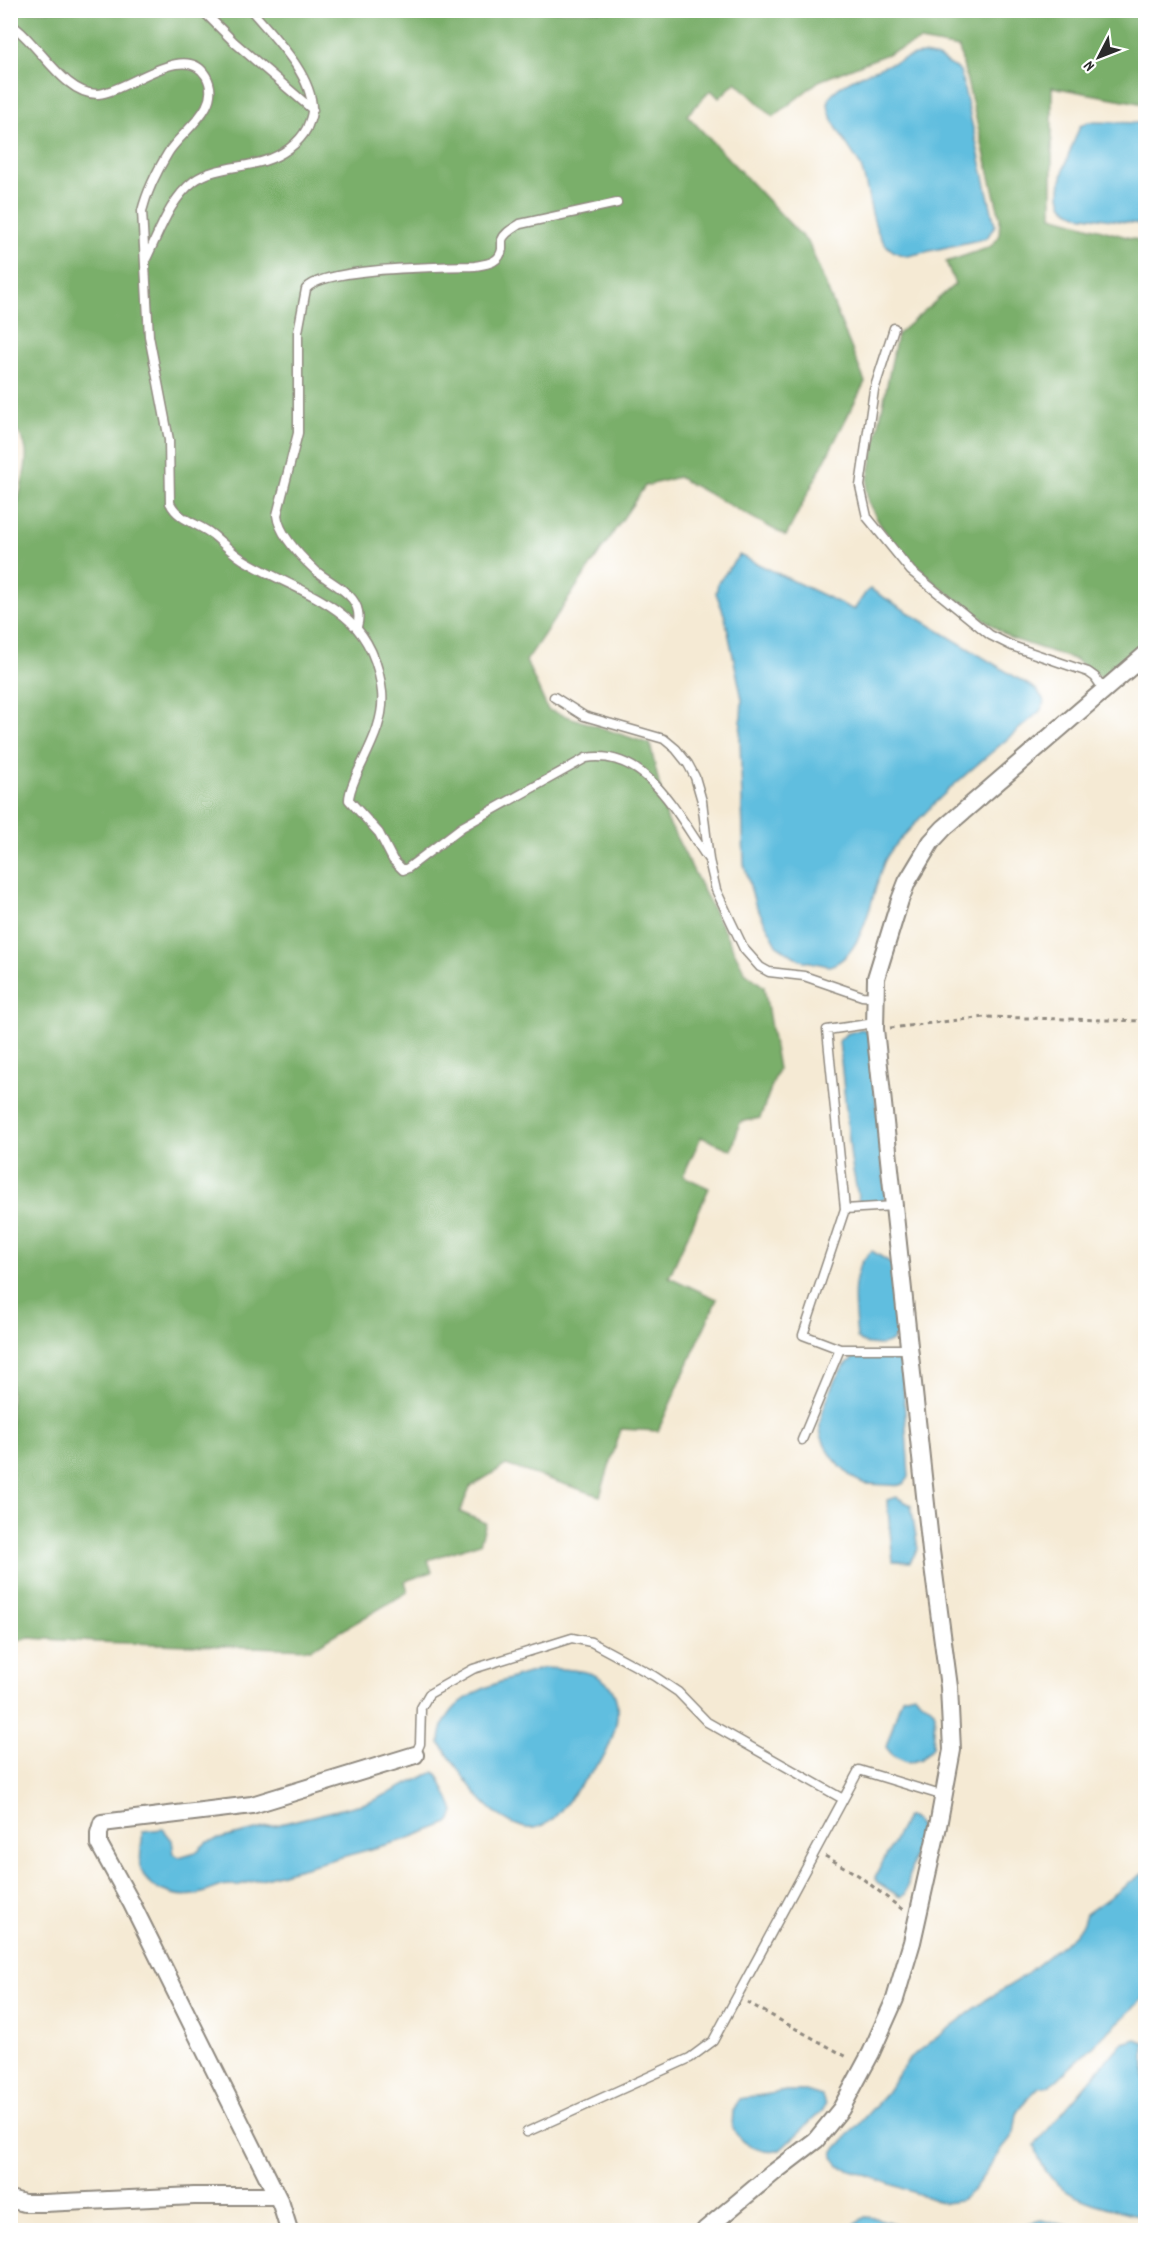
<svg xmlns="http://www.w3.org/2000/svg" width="1156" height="2241" font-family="Dekko,sans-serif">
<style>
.forest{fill:#7aaf6b;stroke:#526d4b;stroke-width:1.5}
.water{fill:#61bedf;stroke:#467485;stroke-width:1.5}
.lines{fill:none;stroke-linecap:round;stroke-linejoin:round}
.lane-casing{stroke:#908a80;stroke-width:11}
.street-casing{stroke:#908a80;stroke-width:20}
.path{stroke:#908a80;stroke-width:3;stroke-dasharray:4.5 4.5;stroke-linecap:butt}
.lane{stroke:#fff;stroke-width:8}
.street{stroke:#fff;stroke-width:16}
</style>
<rect width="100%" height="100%" fill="#fff"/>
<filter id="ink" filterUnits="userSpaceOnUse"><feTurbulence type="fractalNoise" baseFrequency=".0167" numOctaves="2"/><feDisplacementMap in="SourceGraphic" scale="12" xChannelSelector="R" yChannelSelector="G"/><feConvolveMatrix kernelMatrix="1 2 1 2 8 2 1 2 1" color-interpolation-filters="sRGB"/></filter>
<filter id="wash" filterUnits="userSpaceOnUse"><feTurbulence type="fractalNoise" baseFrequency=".008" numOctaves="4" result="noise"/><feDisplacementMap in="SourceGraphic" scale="24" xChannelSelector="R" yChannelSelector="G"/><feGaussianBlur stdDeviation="1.35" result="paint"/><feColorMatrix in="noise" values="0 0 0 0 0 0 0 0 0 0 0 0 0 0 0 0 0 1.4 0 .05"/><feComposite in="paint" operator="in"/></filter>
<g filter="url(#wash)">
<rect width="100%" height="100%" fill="#f5ead4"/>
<path class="forest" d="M11,11H1145V104L1052,87V216L1145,242V645L1106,681L1076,660L1010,638L937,585L900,550L881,526L868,502L866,489L897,335L955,284L946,262L990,247L999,237L1000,218L959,48L920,41L819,81L773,117L736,82L719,98L711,90L687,115L809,244L865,382L786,536L678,477L645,486L526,661L548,710L650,744L667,819L745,972L764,987L778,1069L760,1118L740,1122L732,1150L701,1137L683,1176L709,1188L669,1277L717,1299L658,1431L621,1429L600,1496L506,1465L470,1487L460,1512L486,1523L480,1543L428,1560L432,1572L405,1581L408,1592L311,1649L97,1642L29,1638L11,1643L10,525C16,513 18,503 21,489C26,463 34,445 10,423Z"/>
<path class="water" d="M924,54L938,57L960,71L995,225L987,238L908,256C867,251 873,194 860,165C852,149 823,116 829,99C836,80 895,63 914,55Z
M1088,122L1145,123V225L1078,215C1071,212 1063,208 1061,200C1056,180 1073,145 1080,126Z
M739,555L854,610L866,592L870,589L1037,690L1045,702L1040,711C997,749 949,785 911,828C902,838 891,848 885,860C872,889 866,956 829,966L800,960L778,946L755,904L744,864L740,738L742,699L725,617L716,593L718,583Z
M861,1029L865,1030L869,1034L886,1196L883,1200L869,1205L859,1202L851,1160L839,1041L846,1034Z
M872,1251L893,1264C896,1286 914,1346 878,1345C870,1344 863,1345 857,1338C855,1310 847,1270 872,1251Z
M859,1355H891L900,1359L902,1364L909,1477C904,1487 897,1486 886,1485C879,1484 869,1485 863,1483C845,1477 819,1445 820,1425C820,1415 826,1404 829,1394C834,1379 844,1362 859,1355Z
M896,1497L911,1505L918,1549L910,1562L893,1561L887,1500Z
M544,1668C559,1669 575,1669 589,1673C629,1686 619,1726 605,1755C599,1765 589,1774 582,1783C572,1795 561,1813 549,1822C542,1827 531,1830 522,1827C484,1815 462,1774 440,1743C441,1692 506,1681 544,1668Z
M914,1694L933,1709L935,1714L933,1747L921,1759L909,1763L893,1756L886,1747L902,1697Z
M434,1772L438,1775L454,1811L451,1820L448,1823L404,1840L239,1885C233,1885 227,1885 221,1886C212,1889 203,1894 194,1895C176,1898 145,1889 141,1868C139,1857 142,1842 143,1831L163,1829L172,1840L174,1854L179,1857L196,1852L207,1842L370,1802Z
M907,1816L914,1819L920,1827L907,1888L905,1895L900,1897L877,1882L875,1877Z
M1145,1872V1997L1057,2080L1049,2086L1039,2087L1025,2101L1017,2114L1014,2133L974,2189L959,2201L944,2203L839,2166L833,2157L834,2151L883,2097L909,2059L987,1999L1017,1981L1074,1935L1083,1923L1086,1914Z
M1136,2039L1145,2043V2217C1099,2204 1048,2201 1035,2145L1121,2044Z
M786,2091H806L822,2096L825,2105L823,2110L780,2150C763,2156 738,2143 732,2126L733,2111L739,2099Z
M865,2217L876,2218L914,2230H850L856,2223Z
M1041,2220L1087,2230H1021L1027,2224Z"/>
</g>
<g filter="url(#ink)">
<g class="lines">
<g class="lane-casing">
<path id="lane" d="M202,10L234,42L313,110
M10,24C38,41 63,95 98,94C127,92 185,40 206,76C224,107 181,131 168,153C157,171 147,191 142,211L149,336L169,440L170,503C179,521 198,523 213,535C225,545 235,556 249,563C312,599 373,608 382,692C385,721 369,748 357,774C354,782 349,791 349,800L379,833L393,860L403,870L408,868L462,827L586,758C648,748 679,818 709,860
M146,259C159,233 170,199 194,181C213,167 242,168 264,161C281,156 299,144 307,128C309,122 312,117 312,110C313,75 273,36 251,10
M894,328L874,390L860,486L867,517L911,571L990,635L1012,646L1088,672L1095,677L1104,690
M357,627C366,596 334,586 316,571C302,558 279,534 277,515L298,433V332L306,289C322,267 445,267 475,266C486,264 500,263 502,249C502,248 502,241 502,240C505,232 514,228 520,224L617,203
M554,697L584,716L664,739L676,749L688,764L695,777L702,801L709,860L716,890L744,949L760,967L769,972L804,976L862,996L874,997
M875,1023L827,1030L845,1209L894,1206
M845,1209L803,1335L840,1349H909
M802,1440L840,1349
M415,1755L420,1744L421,1708L429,1694L473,1669L572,1638L591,1642L654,1676L678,1692L707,1722L843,1799
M527,2132L690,2058L713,2041L859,1770L944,1796"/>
</g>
<g class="street-casing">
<path id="street" d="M10,2199L24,2203H44L194,2196H277
M289,2230L281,2204L132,1904L99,1844V1833L102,1823L252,1805L415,1755
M705,2230L773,2173L816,2140L841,2109L871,2053L895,1999L912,1942L938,1826L952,1750L949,1687L931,1551L875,1029L876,978L900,900L907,882L931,842L944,828L1146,654"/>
</g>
<path class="path" d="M890,1028L985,1017L1146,1021
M825,1856L858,1875L903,1910
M747,2002L849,2058"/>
<use href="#lane" class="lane"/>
<use href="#street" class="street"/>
</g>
</g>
<rect width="1156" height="2241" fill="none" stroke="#fff" stroke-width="36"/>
<g transform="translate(1099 57) rotate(228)" stroke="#ffffff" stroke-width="4.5" paint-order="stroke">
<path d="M0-4.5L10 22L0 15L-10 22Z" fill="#2b2b2b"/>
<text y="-9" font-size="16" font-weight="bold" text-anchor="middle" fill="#2b2b2b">N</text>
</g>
</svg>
